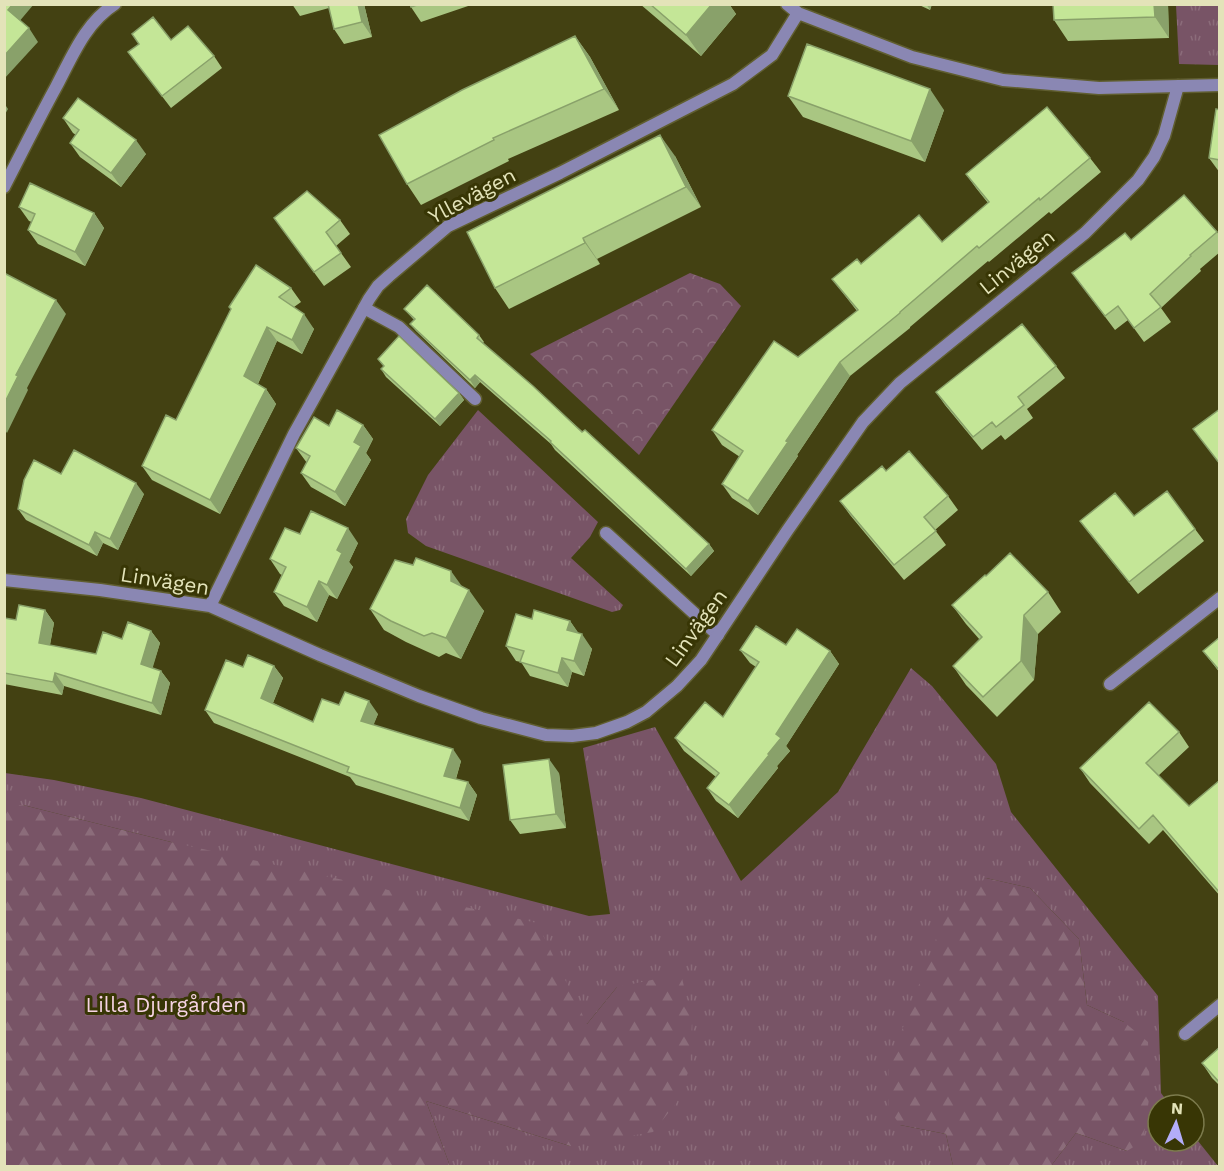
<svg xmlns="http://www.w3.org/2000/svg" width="1224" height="1171" font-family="'Work Sans',sans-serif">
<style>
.grass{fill:url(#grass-tufts)}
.forest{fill:url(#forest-firs)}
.park{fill:url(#park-crowns)}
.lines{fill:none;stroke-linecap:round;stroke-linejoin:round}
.lane-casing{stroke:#605e30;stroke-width:15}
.street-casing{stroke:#605e30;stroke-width:15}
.lane{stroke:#8a87b3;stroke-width:12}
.street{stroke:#8a87b3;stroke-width:12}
.wall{fill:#a9c682}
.shaded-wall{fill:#89a16a}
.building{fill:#c4e697;stroke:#89a16a;stroke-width:1.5}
.labels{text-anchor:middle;stroke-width:6;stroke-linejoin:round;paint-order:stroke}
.street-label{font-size:21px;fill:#e3e3b9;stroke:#383605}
.park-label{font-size:21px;fill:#f6d3e4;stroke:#383605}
</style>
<defs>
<pattern id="grass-tufts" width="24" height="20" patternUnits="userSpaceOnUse" patternTransform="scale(1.5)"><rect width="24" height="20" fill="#785466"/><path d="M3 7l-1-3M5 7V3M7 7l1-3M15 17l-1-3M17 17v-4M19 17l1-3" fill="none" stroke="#8b6c7a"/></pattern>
<pattern id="forest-firs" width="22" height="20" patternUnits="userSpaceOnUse" patternTransform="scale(1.5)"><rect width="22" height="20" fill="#785466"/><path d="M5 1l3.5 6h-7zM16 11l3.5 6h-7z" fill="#8b6c7a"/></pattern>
<pattern id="park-crowns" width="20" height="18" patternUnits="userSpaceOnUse" patternTransform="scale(1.5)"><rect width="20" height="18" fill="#785466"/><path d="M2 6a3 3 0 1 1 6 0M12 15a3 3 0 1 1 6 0" fill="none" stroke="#8b6c7a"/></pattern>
</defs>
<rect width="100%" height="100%" fill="#434112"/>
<path class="grass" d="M1176,5H1219V65L1179,64Z
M478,410L598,522L590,537L571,558L623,605L620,610L612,612L426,546L408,533L406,519L428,475Z
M911,668L932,686L996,764L1011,812L1158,996L1161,1093L1170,1105H1158V1141H1194V1136L1218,1166H1051L1076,1133L1127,1151L1124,1022L1087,1005L1079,939L1030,888L986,878L900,1125L946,1134L953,1166H450L426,1101L570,1146L617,987L587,1024L171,842L23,805H5V773L54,780L141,798L589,916L610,914L583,748L655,727L741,881L838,792Z"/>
<path class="forest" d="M5,805H23L171,842L537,923L587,1024L617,987L681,974L692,1020L690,1067L677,1102L653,1132L570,1146L426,1101L450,1166H5Z
M986,878L1030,888L1079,939L1087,1005L1124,1022L1148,1042L1150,1092L1143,1141L1127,1151L1076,1133L1051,1166H953L946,1134L900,1125L889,1109V1065L946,912Z"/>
<path class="park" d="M690,273L720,284L741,306L639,455L530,354Z"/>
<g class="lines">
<g class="lane-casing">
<path id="lane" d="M364,308L399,327L475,399
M606,533L718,635"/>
</g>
<g class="street-casing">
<path id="street" d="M787,4L798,13L912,57L1003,80L1099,88L1220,85
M4,187C21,154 38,120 56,87C72,57 85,23 115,4
M4,580L100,590L210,606L320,655L419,696L481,718L546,735L572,736L596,733L627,722L646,712L677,686L701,660L787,531L863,422L900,383L1085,233L1138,180L1154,157L1164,136L1178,86
M210,606L294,434L369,299L378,286L389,276L448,226L560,173L733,84L772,55L798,13
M1110,684L1220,598
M1185,1034L1220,1005"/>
</g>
<use href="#lane" class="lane"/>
<use href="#street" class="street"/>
</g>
<path class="wall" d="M292,4H364L372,37L344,44L334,29L329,8L300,16Z
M410,4H474L421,22L411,7Z
M640,4H729L736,14L701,56Z
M917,4H932L930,10Z
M1053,4H1168L1169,38L1068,41L1054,20Z
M132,34L171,40L214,56L222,68L171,108L128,52L139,44Z
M575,36L590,57L619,110L508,159L509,161L421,205L407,184Z
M788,96L944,110L925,162L803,117Z
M1220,110V173L1209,158Z
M63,118L146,154L121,187L80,157L70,143L76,135L73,133Z
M675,156L701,207L597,259L600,264L509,309L495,288Z
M1090,158L1101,172L1051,214L1049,212L989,262L988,261L910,327V328L850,376L797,455L798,456L758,515L732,498L722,484L740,457L722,445L712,430L857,311L832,279L861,264L942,242L988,203L976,188L966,174Z
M19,207L94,213L104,228L85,266L38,244L28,230L32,222L29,221Z
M274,218L340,220L350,234L336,246L351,267L324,286Z
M1217,232L1220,236V252L1200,269L1201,271L1161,308L1171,322L1144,342L1128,320L1115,330L1072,273L1131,240Z
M291,288L301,302L294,307L314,329L302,354L277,341L258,384L266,389L276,404L220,514L152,480L142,466L176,420L231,310L229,307Z
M404,309L479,335L484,342L483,343L709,544L714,551L691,576L555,450L551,444L480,382L475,388L416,331L410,324L414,320Z
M1056,366L1065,378L1027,409L1033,418L1005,440L1001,435L982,450L945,405L936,392Z
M381,369L459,393L464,400L440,426L386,377Z
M363,425L373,439L366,453L371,460L345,506L311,487L301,473L307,463L296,448L329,426Z
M886,471L948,496L958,510L935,530L946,545L904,580L850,515L840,501Z
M61,474L144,494L118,550L103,543L97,556L26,520L18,509Z
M1080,521L1195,529L1204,541L1138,594L1089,533Z
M300,534L358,543L349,562L353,567L337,599L329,595L317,622L284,606L274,592L282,575L280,574L270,559Z
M986,576L1048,592L1061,612L1038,634L1034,680L997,717L966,685L953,666L980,640L966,624L952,605Z
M462,586L484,611L461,659L446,653L439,657L406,642L384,630L370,609Z
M45,610L54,623L50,645L96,654L122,639L151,631L160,643L152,668L161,671L170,683L161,715L64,686L62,695L4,684V618L16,620Z
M532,619L570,621L578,633L592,649L584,676L572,672L568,687L530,676L521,662L516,661L506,646Z
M1220,637V673L1203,651Z
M786,645L830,651L839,664L786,746L790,751L777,766L778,768L738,818L716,801L707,788L716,777L684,751L675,738L723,717L756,667L750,663L740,650Z
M274,666L283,678L273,703L313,722L339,705L378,714L373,725L461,761L456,779L468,782L477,795L469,821L356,785L350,777L214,723L205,710L243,667Z
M1179,732L1189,747L1158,776L1189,806L1220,780V896L1163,830L1149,844L1090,783L1080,768Z
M559,773L566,828L520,834L510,820Z
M1220,1047V1086L1212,1078L1202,1063Z"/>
<path class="shaded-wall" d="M13,4H34L18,23L8,10Z
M358,4H364L372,37L362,22Z
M712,4H729L736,14L701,56L686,35Z
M926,4H932L930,10Z
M1154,4H1168L1169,38L1155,17Z
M29,28L38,42L4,79V56Z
M575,36L590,57L619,110L604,89Z
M930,89L944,110L925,162L911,141Z
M4,103L8,109L4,116Z
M660,135L675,156L701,207L686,187Z
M136,140L146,154L121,187L111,173Z
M94,213L104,228L85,266L75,252Z
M583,238L597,259L600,264L585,243Z
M56,300L66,314L27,388L28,390L7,433L4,429V404L16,375Z
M304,314L314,329L302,354L292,340Z
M267,327L277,341L255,390L244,376Z
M840,362L850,376L797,455L798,456L758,515L748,501L786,441Z
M475,375L480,382L475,388L470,380Z
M266,389L276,404L220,514L210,500Z
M459,393L464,400L440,426L435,419Z
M363,425L373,439L366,453L371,460L345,506L335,492L354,442Z
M136,483L144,494L118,550L110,539Z
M348,528L358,543L349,562L353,567L337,599L327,585L337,550Z
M95,532L103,543L97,556L89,545Z
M709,544L714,551L691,576L686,569Z
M451,571L466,592L469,590L484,611L461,659L446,638L451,581Z
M319,581L329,595L317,622L307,607Z
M45,610L54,623L48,655L39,643Z
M1024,615L1038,634L1034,680L1021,661Z
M570,621L580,635L567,630Z
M151,631L160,643L150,677L141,664Z
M582,634L592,649L584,676L574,661Z
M830,651L839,664L786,746L790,751L777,766L778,768L738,818L729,805L768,754L776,734Z
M562,658L572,672L568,687L558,673Z
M274,666L283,678L270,710L261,698Z
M161,671L170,683L161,715L152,703Z
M55,673L64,686L62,695L53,682Z
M369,701L378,714L370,734L361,721Z
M453,749L461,761L453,788L444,776Z
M549,759L559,773L566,828L556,814Z
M468,782L477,795L469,821L460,808Z"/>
<path class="building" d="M4,4H13L8,10L29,28L4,56Z
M328,4H358L362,22L334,29Z
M410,4H420L411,7Z
M650,4H712L686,35Z
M1053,4H1154L1155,17L1054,20Z
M153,17L171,40L188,26L214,56L162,96L128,52L139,44L132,34Z
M575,36L604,89L493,138L494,140L407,184L379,135L462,90Z
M807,44L930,89L911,141L788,96Z
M78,98L136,140L111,173L70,143L79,130L63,118Z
M1047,107L1090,158L1040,200L1039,198L979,248L977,246L900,312V313L840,362L786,441L788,442L748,501L722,484L743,451L712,430L774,341L798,357L858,310L832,279L857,259L861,264L919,215L942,242L989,202L966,174Z
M1216,109L1220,110V160L1209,158Z
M660,135L686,187L583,238L585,243L495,288L467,232Z
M30,183L94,213L75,252L28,230L35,214L19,207Z
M307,191L340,220L326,232L341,253L314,272L274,218Z
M1184,195L1217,232L1190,255L1191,256L1150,294L1161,307L1134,328L1118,306L1105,316L1072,273L1125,233L1131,240Z
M256,265L291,288L279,297L304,314L292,340L267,327L244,376L266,389L210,500L142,466L166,415L176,420L231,309L229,307Z
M4,273L56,300L16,375L18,376L4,404Z
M427,285L479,335L477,338L533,386L582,432L585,430L709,544L686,569L550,442L551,441L475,375L470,380L410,324L415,319L404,309Z
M1022,324L1056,366L1018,397L1024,405L996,427L992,422L973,437L936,392Z
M399,336L459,393L435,419L381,369L384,366L378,359Z
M1220,409V464L1193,429Z
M337,410L363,425L354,442L361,446L335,492L301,473L310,456L296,448L314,417L329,426Z
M74,450L136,483L110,539L95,532L89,545L18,509L24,480L34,460L61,474Z
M909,451L948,496L924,517L936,531L894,565L840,501L882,466L886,471Z
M1167,491L1195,529L1129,582L1080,521L1115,493L1134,516Z
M311,511L348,528L337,550L342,553L327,585L319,581L307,607L274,592L286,567L270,559L285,528L300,534Z
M1010,553L1048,592L1024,615L1021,661L983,697L953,666L982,637L952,605L985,575L986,576Z
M416,558L451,571V581L469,590L446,638L432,633L424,636L391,621L370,609L395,560L413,565Z
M19,605L45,610L39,643L96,654L103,632L122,639L128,622L151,631L141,664L161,671L152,703L55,673L53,682L4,673V618L16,620Z
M534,610L570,621L567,630L582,634L574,661L562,658L558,673L520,662L524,651L506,646L516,614L532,619Z
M756,626L786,645L797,629L830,651L776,734L781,738L768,754L769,755L729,805L707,788L719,773L675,738L705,702L723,717L759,662L740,650Z
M1220,637V671L1203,651Z
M248,655L274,666L261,698L313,722L322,699L339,705L345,692L369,701L361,721L453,749L444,776L468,782L460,808L347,772L349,767L205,710L226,660L243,667Z
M1149,702L1179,732L1146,763L1189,806L1220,780V893L1153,815L1139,829L1080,768Z
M549,759L556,814L510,820L503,765Z
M1220,1047V1083L1202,1063Z"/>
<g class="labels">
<g class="street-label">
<text transform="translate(472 196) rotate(-28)" y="7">Yllevägen</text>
<text transform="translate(1017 262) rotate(-39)" y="7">Linvägen</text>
<text transform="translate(165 581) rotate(9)" y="7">Linvägen</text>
<text transform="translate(696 628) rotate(-54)" y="7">Linvägen</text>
</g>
<g class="park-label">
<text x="166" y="1012">Lilla Djurgården</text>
</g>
</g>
<rect width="1224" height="1171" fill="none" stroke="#e3e3b9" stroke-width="12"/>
<g transform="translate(1176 1123) rotate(4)"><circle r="28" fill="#383605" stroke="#7c7b4d" stroke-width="1.5"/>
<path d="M0-4.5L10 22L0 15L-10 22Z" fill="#b3adf9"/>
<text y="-9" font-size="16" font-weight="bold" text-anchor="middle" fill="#e3e3b9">N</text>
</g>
</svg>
